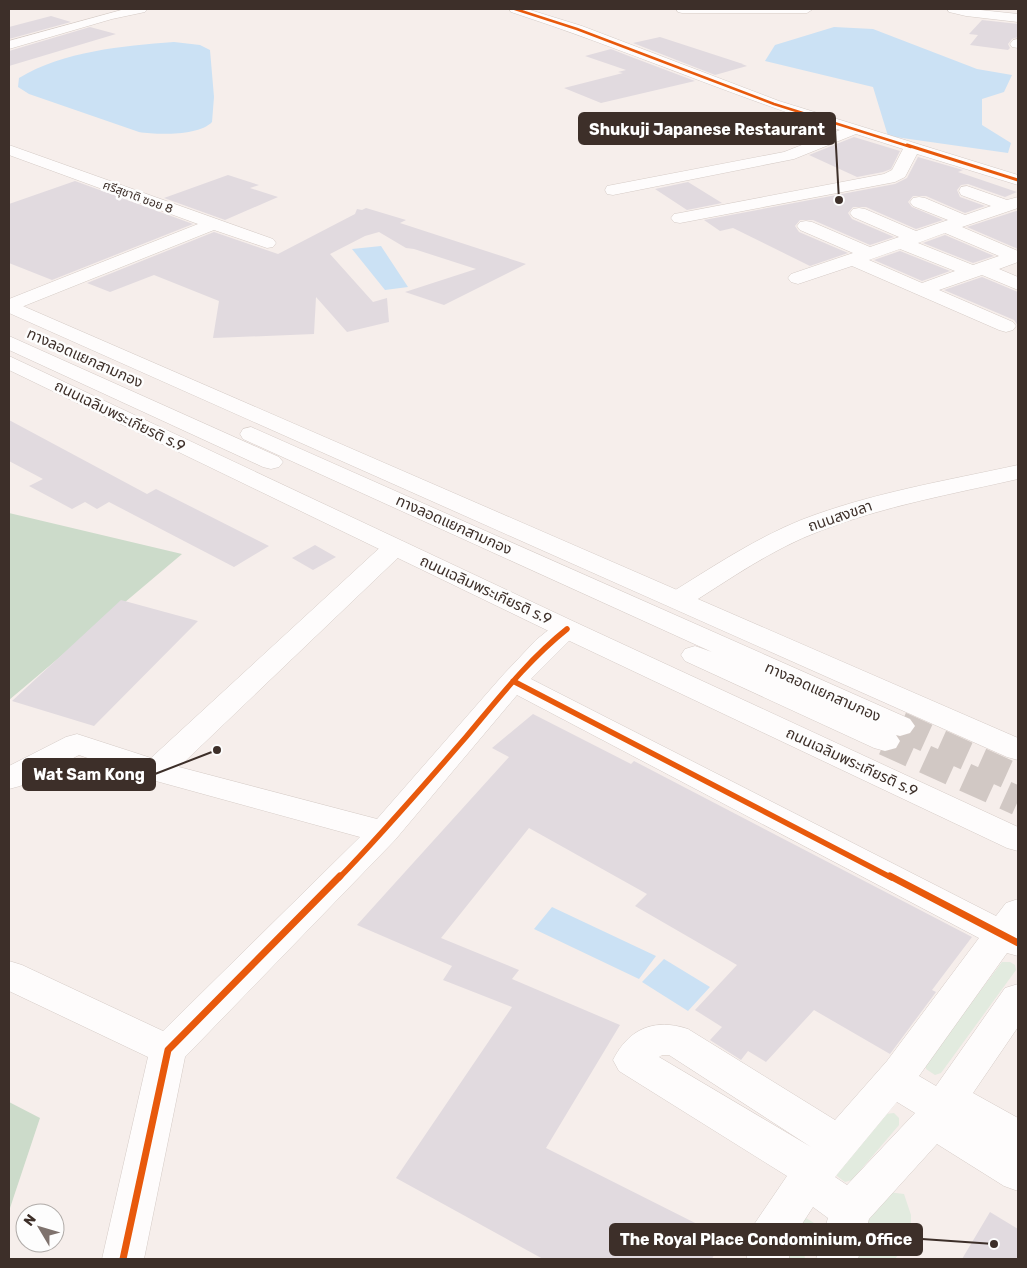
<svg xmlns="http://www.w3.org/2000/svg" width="1027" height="1268" font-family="Rubik,'Noto Sans Thai',sans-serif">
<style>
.green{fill:#e2ebdf}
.forest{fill:#ccdbca}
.water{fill:#cbe1f4}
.building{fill:#e1dadf}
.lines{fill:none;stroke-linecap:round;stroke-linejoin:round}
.major-tunnel{stroke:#d1c8c4;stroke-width:29;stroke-dasharray:29 15;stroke-linecap:butt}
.minor-casing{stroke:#d5cbc6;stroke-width:1}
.major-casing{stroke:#d5cbc6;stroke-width:1}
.minor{fill:#fefcfc;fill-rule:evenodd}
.major{fill:#fefcfc;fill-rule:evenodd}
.cycleway-far3-casing{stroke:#fdfdfd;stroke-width:4.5}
.cycleway-far2-casing{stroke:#fdfdfd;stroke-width:5}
.cycleway-far1-casing{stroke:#fdfdfd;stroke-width:9}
.cycleway-casing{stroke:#fdfdfd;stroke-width:10}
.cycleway-far3{stroke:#e8590c;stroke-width:2.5}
.cycleway-far2{stroke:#e8590c;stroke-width:3}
.cycleway-far1{stroke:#e8590c;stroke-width:5.5}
.cycleway{stroke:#e8590c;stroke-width:7}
.labels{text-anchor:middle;stroke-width:5;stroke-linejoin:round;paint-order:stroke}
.far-street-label{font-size:12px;fill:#3d2f29;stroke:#fdfdfd}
.street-label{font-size:15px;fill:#3d2f29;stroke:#fdfdfd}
.leader{fill:none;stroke:#3d2f29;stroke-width:2}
.callout-dot{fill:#3d2f29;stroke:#fdfdfd;stroke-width:2}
.callout{fill:#3d2f29;stroke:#3d2f29;stroke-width:2}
.callout-label{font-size:16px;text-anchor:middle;font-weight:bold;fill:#fff}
</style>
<rect width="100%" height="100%" fill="#f6eeeb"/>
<path class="green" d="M1002,962H1010L1015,965L1016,970L941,1073L935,1075L926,1069V1063Z
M894,1113L899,1118V1125L852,1180L845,1182L837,1176L836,1170L885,1114Z
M888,1192L904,1194L911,1215V1237L895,1259H857L869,1217Z
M806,1218L814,1223L817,1231L804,1252L805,1259H786C784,1243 790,1226 806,1218Z"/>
<path class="forest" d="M9,513L182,554L9,700Z
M9,1102L40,1118L9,1211Z"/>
<path class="water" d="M834,27L873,29L977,69L1012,75L1004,92L982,99V125L1011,143L1008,153L888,136L873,87L765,61L775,45Z
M174,42L200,45L210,50L214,97L212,122C199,136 157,135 139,132L29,94L18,87L19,78C64,51 122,46 174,42Z
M381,246L408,287L385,290L352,249Z
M552,907L656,956L639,979L534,929Z
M664,959L710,987L688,1011L642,982Z"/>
<path class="building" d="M51,16L71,22L9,39V27Z
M982,20L1018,24V37L1012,39L1008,44L1010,48L1008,50L970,45L978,35L969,34Z
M90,27L116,34L9,66V51Z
M660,37L743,64H742L747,66L715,75L633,43Z
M611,49L634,58L695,81L601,103L564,88L623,73L618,72L626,70L585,56Z
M854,137L900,151L891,169L883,172L857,177L809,155Z
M918,157L963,170L958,172L1017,192L1005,197L968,184L961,185L957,190L960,197L985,206L965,213L926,196H913L908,202L912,207L943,220L916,229L866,207H853L848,213L852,219L894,237L870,245L813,220H800L795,226L799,232L848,253L810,266L733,228L720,231L704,220L895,184L907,178Z
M228,175L259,185L250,188L278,197L225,220L164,198Z
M75,181L193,224L52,280L9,263V204Z
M688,182L722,203L687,210L655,189Z
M366,208L406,220L400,223L526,264L444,305L405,292L476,269L414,249L406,248L379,232L365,236L330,254L373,302L387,298L389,322L347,332L316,297L314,334L213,338L219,301L154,275L110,292L87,283L214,232L278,254L355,214L357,209L362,210Z
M1016,211H1018V249L967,227Z
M945,235L994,256L973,263L923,243Z
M900,251L950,271L922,281L874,260Z
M982,277L1018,292V326L1014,320L944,290Z
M9,420L147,494L156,489L269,546L234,567L109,502L97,509L85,502L72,509L29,486L43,479L9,461Z
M315,545L336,557L313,570L292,558Z
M121,600L198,621L94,726L12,701Z
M533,714L631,764L634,761L972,937L932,990L936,992L890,1054L814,1010L766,1062L748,1051L741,1060L710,1040L722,1027L695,1010L737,965L635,906L647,894L529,828L441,938L519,970L512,979L620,1025L546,1148L723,1237L712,1259H543L396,1178L512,1007L443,980L452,966L357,925L509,757L492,748Z
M990,1212L1018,1229V1259H962Z"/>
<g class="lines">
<path class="major-tunnel" d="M900,726L1018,779
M885,741L1018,801"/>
<g class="minor-casing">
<path id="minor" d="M125,9H147L145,12L112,19L9,49V41Z
M509,9H527L582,26L779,101L1018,175V185L917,154L905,177L895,182L680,223L674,222L671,218L674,214L680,213L884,174L892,170L903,149L856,134L794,159L613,195L607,194L605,190L607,186L784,152L840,130C729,95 622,48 511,12Z
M676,9H813L807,13H682L678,12Z
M947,9H971L1018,14V22L966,16L949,12Z
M1018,39V48L1012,47L1010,44L1013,40Z
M9,145L273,239L276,243L273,247L267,248L214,230L9,312V299L198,224L9,155Z
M967,186L1007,200L1018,197V208L962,227L1018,251V262L999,269L1018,277V290L982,275L939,290L1013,322L1016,326L1013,330L1006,332L999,330L852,266L798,284L791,282L788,278L791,274L853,253L800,230L797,226L800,222L806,221L812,222L870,247L899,237L853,217L850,213L853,209L859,208L865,209L916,231L948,220L913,206L910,202L913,198L919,197L925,198L965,215L991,206L961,195L959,191L961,187ZM945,233L999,256L973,265L918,243ZM900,249L955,271L922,283L869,260Z
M1018,465V479C952,494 884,506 820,531C772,549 730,579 687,606L678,608L669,606L665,600L669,594C711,568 754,539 801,520C871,493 945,481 1018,465Z
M395,539L404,542L408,547L404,552L179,767L377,819L503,675L536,640L557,623L567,621L577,623L581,629L531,679L996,916L1006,903L1018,899V956L1007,953L919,1076L936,1086L1005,988L1018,984V1027L973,1093L1018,1118V1191L1004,1186L937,1144L869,1219L858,1259H816L828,1218L813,1207L789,1244V1259H747V1240L753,1226L787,1176L619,1071L613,1060C629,1028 655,1018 688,1029L835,1120L887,1061L979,938L517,695L395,840L185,1057L144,1259H102L148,1057L9,991V961L22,965L163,1031L360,837L145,778L79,755L20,786L9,789V766L66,737L77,734L151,758L386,542ZM662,1055H669L811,1147L659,1057ZM897,1102L915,1113L847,1185L835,1177Z"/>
</g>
<g class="major-casing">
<path id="major" d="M9,300L1018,738V760L1007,757L9,313Z
M9,336L279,457L283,462L279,467L271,469L263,467L9,350Z
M9,356L577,623L1018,827V851L1007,848L557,635L9,370Z
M251,427L910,719L915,726L910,733L900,736L896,735L900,741L896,748L885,751L874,748L685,661L681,655L685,649L695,646L712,652L243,439L240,434L243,429Z"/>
</g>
<use href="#minor" class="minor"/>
<use href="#major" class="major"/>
<g class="cycleway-far3-casing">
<path id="cycleway-far3" d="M515,9L577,29L774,104L911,147"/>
</g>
<g class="cycleway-far2-casing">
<path id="cycleway-far2" d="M907,145L1018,180"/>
</g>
<g class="cycleway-far1-casing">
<path id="cycleway-far1" d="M513,681L892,878
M339,878C383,833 424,785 466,737C498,699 528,660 567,629"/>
</g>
<g class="cycleway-casing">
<path id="cycleway" d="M890,876L1018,943
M123,1259L168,1050L340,876"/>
</g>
<use href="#cycleway-far3" class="cycleway-far3"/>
<use href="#cycleway-far2" class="cycleway-far2"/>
<use href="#cycleway-far1" class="cycleway-far1"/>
<use href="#cycleway" class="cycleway"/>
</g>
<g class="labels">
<g class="far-street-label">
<text transform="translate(138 197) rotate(20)" y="4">ศรีสุชาติ ซอย 8</text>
</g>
<g class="street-label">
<text transform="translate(85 358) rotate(24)" y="5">ทางลอดแยกสามกอง</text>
<text transform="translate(120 416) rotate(26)" y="5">ถนนเฉลิมพระเกียรติ ร.9</text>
<text transform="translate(840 516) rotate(-19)" y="5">ถนนสงขลา</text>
<text transform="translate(454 525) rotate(24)" y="5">ทางลอดแยกสามกอง</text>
<text transform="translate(486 590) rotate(25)" y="5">ถนนเฉลิมพระเกียรติ ร.9</text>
<text transform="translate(823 692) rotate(24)" y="5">ทางลอดแยกสามกอง</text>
<text transform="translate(852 762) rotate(25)" y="5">ถนนเฉลิมพระเกียรติ ร.9</text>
</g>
</g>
<path class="leader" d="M839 200L835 129M217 750L155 774M994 1244L922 1239"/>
<g class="callout-dot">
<circle cx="839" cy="200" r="5"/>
<circle cx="217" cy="750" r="5"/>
<circle cx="994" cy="1244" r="5"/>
</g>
<g class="callout">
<rect x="579" y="113" width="256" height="31" rx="5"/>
<rect x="23" y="759" width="132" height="31" rx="5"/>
<rect x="610" y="1224" width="312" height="31" rx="5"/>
</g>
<g class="callout-label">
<text x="707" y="135">Shukuji Japanese Restaurant</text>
<text x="89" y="780">Wat Sam Kong</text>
<text x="766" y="1245">The Royal Place Condominium, Office</text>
</g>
<rect width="1027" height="1268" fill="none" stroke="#3d2f29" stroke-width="20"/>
<g transform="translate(40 1228) rotate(308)"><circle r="24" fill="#fdfdfd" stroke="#b0aba8"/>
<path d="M0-4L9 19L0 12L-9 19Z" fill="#7e726d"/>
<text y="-8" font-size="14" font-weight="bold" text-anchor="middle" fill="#3d2f29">N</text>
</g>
</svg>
